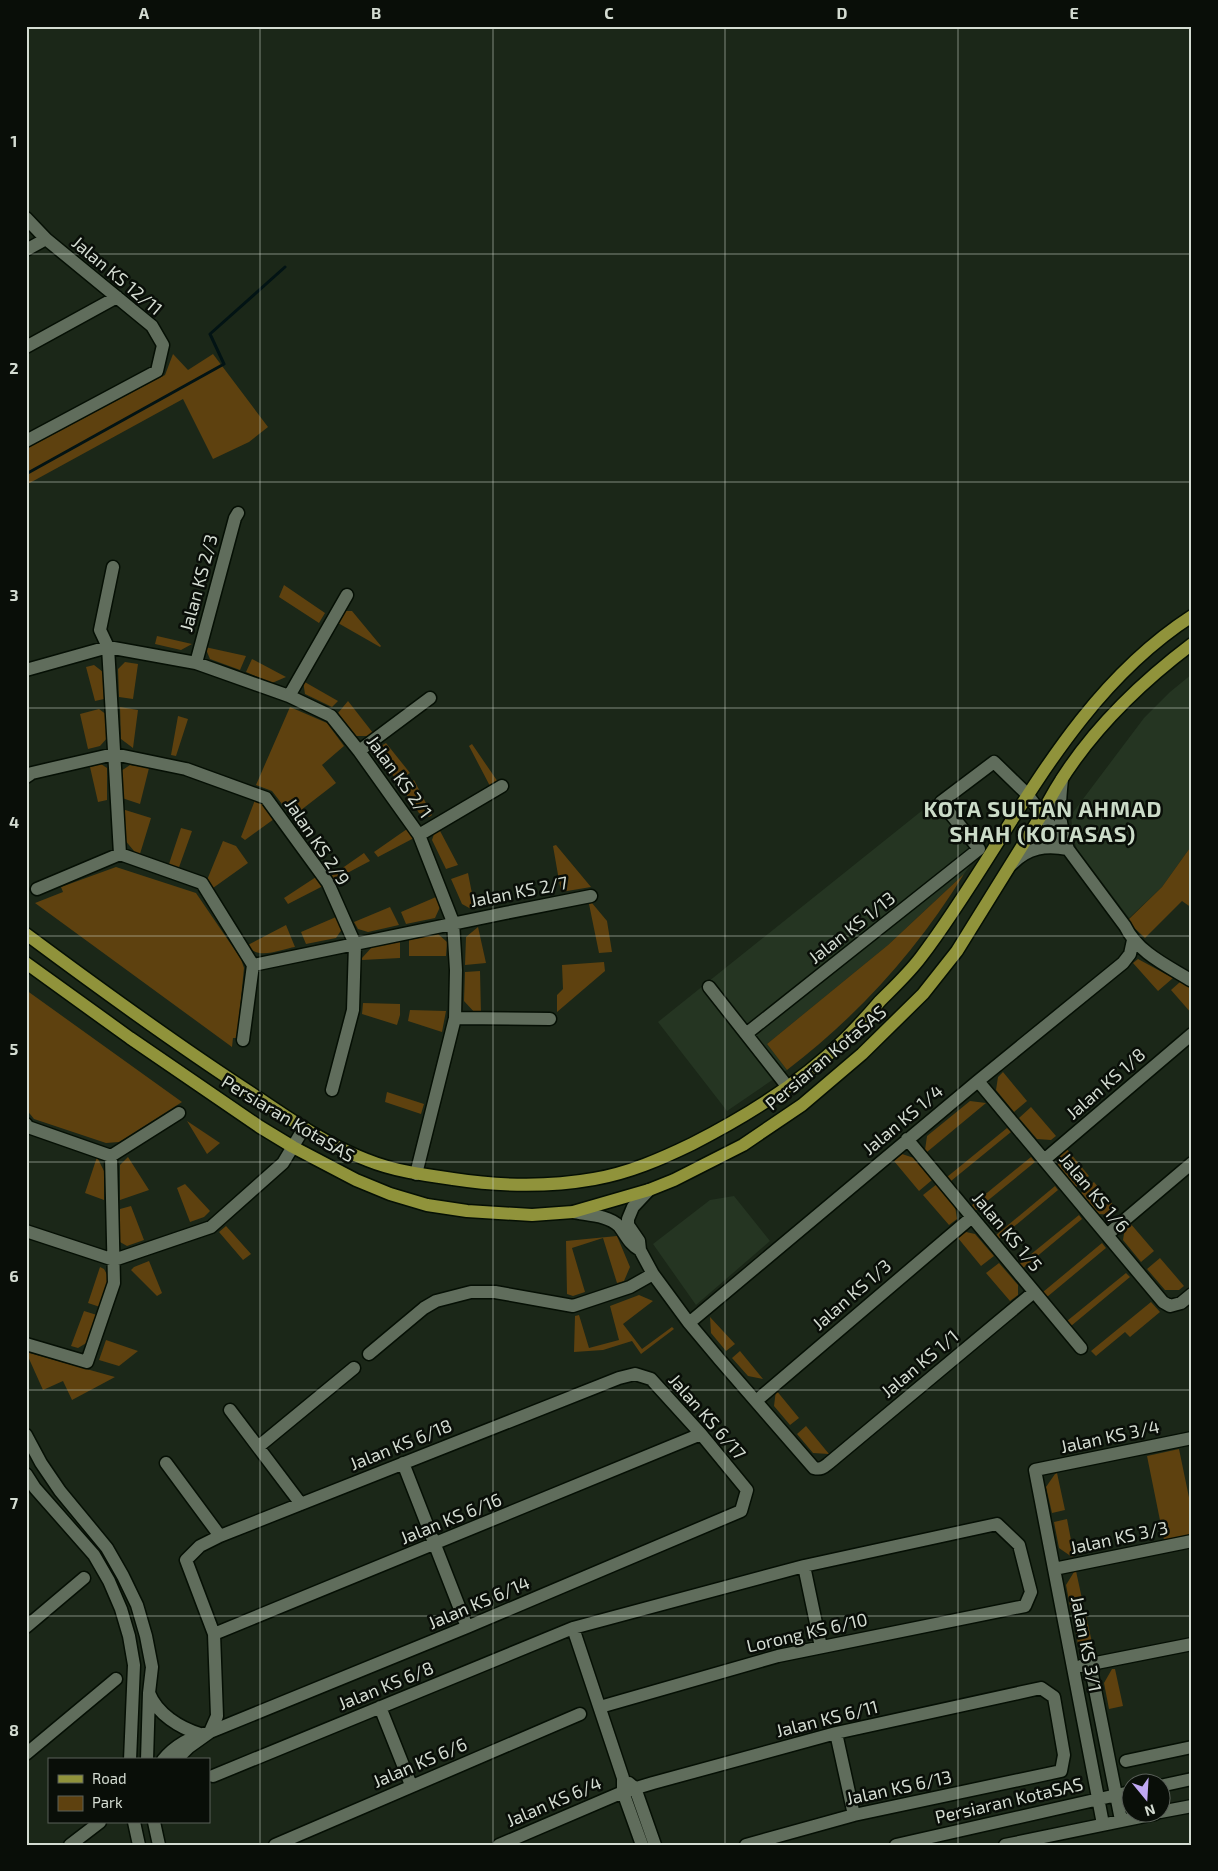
<svg xmlns="http://www.w3.org/2000/svg" width="1218" height="1871" font-family="'Exo 2',sans-serif">
<style>
.built{fill:#253522}
.green{fill:#5e410f}
.lines{fill:none;stroke-linecap:round;stroke-linejoin:round}
.stream{stroke:#021314;stroke-width:3}
.minor-casing{stroke:#050f04;stroke-width:15}
.major-casing{stroke:#050f04;stroke-width:15}
.minor{stroke:#606d5c;stroke-width:12}
.major{stroke:#90933b;stroke-width:12}
.grid{fill:none;stroke:#d4dcd2;stroke-width:1;stroke-opacity:0.55}
.labels{text-anchor:middle;stroke-width:5;stroke-linejoin:round;paint-order:stroke}
.street-label{font-size:18px;fill:#d4dcd2;stroke:#090e08}
.district-label{font-size:22px;font-weight:bold;letter-spacing:1px;fill:#cbdbc8;stroke:#090e08}
.neatline{fill:none;stroke:#d4dcd2;stroke-width:2}
.grid-label{font-size:16px;text-anchor:middle;font-weight:bold;fill:#d4dcd2}
</style>
<rect width="100%" height="100%" fill="#1b2718"/>
<path class="built" d="M1192,674V845L1162,887L1129,918L1077,849L1073,837L1071,815L1144,718L1170,692Z
M939,797L977,856L964,874L888,945L767,1044L787,1070L727,1111L658,1022Z
M734,1196L770,1241L696,1305L653,1244L710,1200Z"/>
<path class="green" d="M173,354L188,370L213,354L268,427L249,442L213,459L183,399L26,485V449L165,375Z
M284,585L325,613L319,623L279,597Z
M346,611H352L381,646L380,647L338,623Z
M157,636L192,644L181,650L155,644Z
M205,647L246,656L240,670L210,659Z
M252,659L286,677L272,683L246,672Z
M125,662L138,664L133,699L119,697L118,669Z
M94,665L103,672L104,699L95,701L86,667Z
M303,681L338,701L332,707L305,694Z
M348,701L373,733L369,736H356L338,713Z
M120,707L138,710L133,748L121,739Z
M290,707L327,723L344,746L322,765L336,783L292,817L272,791L256,785Z
M99,709L107,715L108,737L100,746L88,749L80,714Z
M178,716L188,719L176,756L171,755Z
M386,743L410,773L397,781L379,757L381,746Z
M472,744L498,782L490,786L469,746Z
M101,764L107,768V800L98,802L90,767Z
M130,765L149,768L140,804L122,798L121,771Z
M414,780L432,815L429,817L419,813L402,788Z
M255,800L263,803L274,819L245,840L241,837Z
M122,809L151,818L139,857L124,839Z
M181,828L192,831L178,870L168,867Z
M407,829L414,838L378,857L374,852Z
M439,829L458,865L446,869L432,840L435,831Z
M223,841L236,846L248,863L213,888L207,880Z
M556,845L591,887L561,892L553,846Z
M1192,845V908L1182,901L1145,938L1127,921L1162,887Z
M364,853L370,861L334,880L331,876Z
M116,867L196,893L241,959L244,968L237,1038H233L232,1047L35,903L63,892L61,887Z
M468,873L475,909H471L462,904L451,879Z
M964,874C917,950 859,1015 787,1070L767,1044L888,945Z
M316,877L323,886L288,904L284,898Z
M436,897L440,907L435,918L406,924L401,912Z
M592,903L607,921L612,952L599,953L589,904Z
M390,907L399,925L368,932L358,929L354,922Z
M336,917L342,929L336,938L306,944L301,932Z
M286,925L295,947C282,949 256,961 248,945Z
M478,927L486,963L465,965L466,937Z
M438,934L447,942L446,956H409V940Z
M400,941V958L362,960V958L372,947Z
M1138,959L1173,978L1158,991L1133,963Z
M604,962L605,971L557,1012V995L563,989L562,965Z
M480,971L481,1014H476L464,1001L465,972Z
M1180,982L1192,989V1014L1171,990Z
M26,990L182,1102L119,1142L106,1143L34,1119L26,1109Z
M363,1003L400,1004V1015L397,1025L362,1014Z
M410,1010L446,1011L442,1032L408,1021Z
M1003,1072L1027,1101L1014,1112L996,1090L998,1077Z
M387,1092L424,1104L421,1114L385,1102Z
M970,1101L986,1103L927,1152L925,1150L927,1136Z
M1031,1107L1056,1136L1051,1140L1037,1139L1019,1118Z
M187,1121L220,1143L207,1154Z
M1007,1128L1011,1132L951,1181L947,1177Z
M1066,1148L1089,1176L1076,1187L1058,1165L1060,1153Z
M902,1154L914,1158L932,1180L919,1191L894,1161Z
M97,1157L104,1171V1200L85,1193Z
M128,1157L149,1190L120,1200V1165Z
M1031,1157L1035,1162L975,1211L971,1206Z
M1094,1182L1118,1211L1113,1215L1099,1214L1081,1193Z
M185,1184L210,1211L204,1217L190,1222L177,1188Z
M937,1184L955,1206L957,1219L949,1225L923,1195Z
M1055,1186L1058,1190L999,1239L996,1235Z
M131,1206L144,1240L127,1246L120,1242V1209Z
M1079,1215L1082,1219L1023,1268L1019,1264Z
M1130,1223L1154,1251L1141,1262L1123,1240L1125,1227Z
M226,1226L251,1254L243,1260L219,1232Z
M966,1232L975,1234L994,1256L981,1266L958,1238Z
M617,1236L630,1267L624,1281L617,1283L603,1238L572,1248L585,1292L573,1296L567,1294L566,1241Z
M1102,1243L1106,1248L1047,1297L1043,1292Z
M1160,1258L1184,1286L1179,1290H1165L1147,1269Z
M149,1261L162,1293L157,1296L131,1270L134,1267Z
M999,1263L1018,1285V1295L1010,1301L986,1273Z
M100,1267L104,1269L110,1280L100,1307L88,1303Z
M1126,1273L1130,1277L1071,1326L1067,1321Z
M639,1295L653,1301L623,1324L642,1349L672,1327L674,1329L641,1354L632,1341L603,1350L574,1352L575,1316L579,1315L589,1348L619,1340L610,1306Z
M1151,1302L1160,1312L1130,1337L1125,1332L1096,1356L1091,1351Z
M84,1311L97,1315L88,1342L78,1348L71,1346Z
M710,1317L735,1344L726,1351L711,1333Z
M106,1340L138,1351L119,1366L99,1360Z
M740,1351L763,1379L748,1376L732,1358Z
M26,1352L115,1377L72,1400L63,1381L43,1390Z
M776,1390L799,1418L790,1425L774,1406Z
M806,1426L829,1454L813,1453L797,1434Z
M1179,1449L1192,1512V1534L1164,1540L1147,1456Z
M1057,1473L1065,1510L1052,1513L1046,1487L1055,1474Z
M1067,1519L1074,1556L1072,1557L1059,1548L1054,1522Z
M1076,1571L1084,1608L1071,1611L1066,1585L1074,1572Z
M1086,1615L1094,1652L1091,1653L1078,1644L1073,1618Z
M1112,1669H1115L1123,1706L1109,1709L1104,1683Z"/>
<g class="lines">
<path class="stream" d="M26,474L224,364L210,334L285,267"/>
<g class="minor-casing">
<path id="minor" d="M26,218L46,239L152,326L163,345L157,371L26,441
M26,250L46,239
M26,347L117,297
M113,567L100,630L108,647L120,854
M196,663L235,518L238,513
M26,670L108,647L196,663L289,696L331,716L359,751L419,835L453,922L456,970L455,1018L416,1174
M289,696L347,595
M359,751L430,698
M26,777L32,773L114,754L186,769L266,798L328,883L355,944L353,1010L332,1090
M419,835L502,786
M1012,864C1028,847 1046,845 1068,849C1058,821 1059,807 1062,779
M37,889L120,854L202,883L253,965L243,1040
M253,965C365,942 478,918 591,896
M709,987L787,1086
M455,1018L550,1019
M746,1034L979,849L941,802L994,762L1027,794L1125,926C1138,953 1168,966 1192,981
M978,1081L1163,1302L1170,1306L1181,1303L1192,1294
M26,1124L28,1127L111,1156L179,1113
M907,1139L1081,1348
M1044,1160L1192,1034
M649,1190L633,1207L628,1219V1225L639,1241L640,1250L653,1274L689,1323L720,1360L814,1468C821,1470 824,1467 829,1463L1034,1292
M573,1212C587,1215 608,1215 619,1226C626,1235 629,1244 640,1250
M26,1231L114,1260L211,1227L283,1163L304,1128
M1107,1235L1192,1163
M689,1323L978,1081L1123,963L1130,954L1133,940
M26,1344L87,1362L114,1283L111,1156
M369,1354L424,1308L436,1301L471,1292H495L573,1306L630,1287L653,1274
M756,1401L972,1217
M230,1410L301,1504
M26,1435L41,1463L60,1491L107,1548L123,1576L137,1605L146,1636L152,1667L149,1693L147,1760
M258,1447L354,1368
M166,1463L220,1536
M403,1463L467,1627
M26,1474L35,1488L94,1555L109,1581L121,1609L129,1636L134,1665L130,1760
M804,1566L821,1647
M1054,1569L1192,1541
M26,1627L84,1578
M573,1628L623,1778V1792L642,1845
M214,1634L701,1434
M1090,1664L1121,1820
M1081,1666L1192,1644
M149,1693C157,1714 180,1728 200,1734
M380,1707L411,1785
M836,1733L854,1815
M26,1754L116,1679
M163,1760C174,1746 192,1736 210,1732L467,1627L741,1511L747,1490L701,1434L651,1379L635,1374L619,1378L220,1536L200,1546L186,1560L214,1634L217,1716L210,1732L189,1747L176,1760
M1126,1761L1192,1747
M213,1776L573,1628L804,1566L997,1524L1019,1545L1031,1592L1025,1606L778,1656L600,1707
M629,1783L635,1788L655,1845
M1160,1786L1192,1779
M1160,1812L1192,1806
M134,1822L139,1845
M154,1822L159,1845
M1103,1824L1035,1470L1192,1438
M70,1845L100,1822
M275,1845L580,1714
M499,1845L623,1792L653,1783L836,1733L1041,1688L1054,1697L1064,1755L1061,1771L854,1815L746,1845
M896,1845L1130,1792
M1005,1845L1155,1814"/>
</g>
<g class="major-casing">
<path id="major" d="M26,934C100,989 174,1043 251,1093C288,1118 325,1144 367,1160C394,1171 424,1175 453,1179C499,1186 549,1187 594,1179C629,1173 661,1159 692,1144C747,1116 801,1083 845,1039C857,1027 869,1014 880,1001C894,987 909,973 921,957C1009,841 1065,698 1192,616
M26,963L130,1038L260,1127L293,1147L356,1180L390,1194L427,1205L467,1211L532,1215L573,1212L649,1190L674,1180L743,1145L802,1105L862,1054L923,994L957,951L1042,814C1076,745 1131,690 1192,644"/>
</g>
<use href="#minor" class="minor"/>
<use href="#major" class="major"/>
</g>
<path class="grid" d="M260,26V1845M493,26V1845M725,26V1845M958,26V1845M26,254H1192M26,482H1192M26,708H1192M26,936H1192M26,1162H1192M26,1390H1192M26,1616H1192"/>
<g class="labels">
<g class="street-label">
<text transform="translate(117 276) rotate(40)" y="6">Jalan KS 12/11</text>
<text transform="translate(199 583) rotate(-75)" y="6">Jalan KS 2/3</text>
<text transform="translate(399 777) rotate(54)" y="6">Jalan KS 2/1</text>
<text transform="translate(317 842) rotate(56)" y="6">Jalan KS 2/9</text>
<text transform="translate(519 892) rotate(-11)" y="6">Jalan KS 2/7</text>
<text transform="translate(852 928) rotate(-38)" y="6">Jalan KS 1/13</text>
<text transform="translate(826 1058) rotate(-40)" y="6">Persiaran KotaSAS</text>
<text transform="translate(1106 1084) rotate(-41)" y="6">Jalan KS 1/8</text>
<text transform="translate(288 1119) rotate(31)" y="6">Persiaran KotaSAS</text>
<text transform="translate(903 1120) rotate(-40)" y="6">Jalan KS 1/4</text>
<text transform="translate(1094 1193) rotate(50)" y="6">Jalan KS 1/6</text>
<text transform="translate(1007 1232) rotate(50)" y="6">Jalan KS 1/5</text>
<text transform="translate(852 1295) rotate(-41)" y="6">Jalan KS 1/3</text>
<text transform="translate(920 1364) rotate(-40)" y="6">Jalan KS 1/1</text>
<text transform="translate(707 1417) rotate(49)" y="6">Jalan KS 6/17</text>
<text transform="translate(1110 1437) rotate(-12)" y="6">Jalan KS 3/4</text>
<text transform="translate(401 1445) rotate(-22)" y="6">Jalan KS 6/18</text>
<text transform="translate(451 1519) rotate(-22)" y="6">Jalan KS 6/16</text>
<text transform="translate(1119 1538) rotate(-12)" y="6">Jalan KS 3/3</text>
<text transform="translate(479 1603) rotate(-23)" y="6">Jalan KS 6/14</text>
<text transform="translate(807 1633) rotate(-13)" y="6">Lorong KS 6/10</text>
<text transform="translate(1086 1644) rotate(79)" y="6">Jalan KS 3/1</text>
<text transform="translate(386 1686) rotate(-22)" y="6">Jalan KS 6/8</text>
<text transform="translate(827 1719) rotate(-14)" y="6">Jalan KS 6/11</text>
<text transform="translate(420 1763) rotate(-23)" y="6">Jalan KS 6/6</text>
<text transform="translate(899 1788) rotate(-12)" y="6">Jalan KS 6/13</text>
<text transform="translate(1009 1801) rotate(-13)" y="6">Persiaran KotaSAS</text>
<text transform="translate(554 1802) rotate(-23)" y="6">Jalan KS 6/4</text>
</g>
<g class="district-label">
<text x="1043" y="817">KOTA SULTAN AHMAD<tspan x="1043" dy="25">SHAH (KOTASAS)</tspan></text>
</g>
</g>
<rect width="1218" height="1871" fill="none" stroke="#090e08" stroke-width="55"/>
<rect x="48" y="1758" width="162" height="65" fill="#090e08" stroke="#5a6059"/>
<rect x="58" y="1775" width="25" height="8" fill="#90933b" stroke="#5a6059"/>
<text x="92" y="1784" font-size="15" fill="#d4dcd2">Road</text>
<rect x="58" y="1796" width="25" height="15" fill="#5e410f" stroke="#5a6059"/>
<text x="92" y="1808" font-size="15" fill="#d4dcd2">Park</text>
<g transform="translate(1146 1798) rotate(162)"><circle r="24" fill="#090e08" stroke="#5a6059"/>
<path d="M0-4L9 19L0 12L-9 19Z" fill="#c0a8f3"/>
<text y="-8" font-size="14" font-weight="bold" text-anchor="middle" fill="#d4dcd2">N</text>
</g>
<rect x="28" y="28" width="1162" height="1816" class="neatline"/>
<g class="grid-label">
<text x="144" y="19">A</text>
<text x="376" y="19">B</text>
<text x="609" y="19">C</text>
<text x="842" y="19">D</text>
<text x="1074" y="19">E</text>
<text x="14" y="147">1</text>
<text x="14" y="374">2</text>
<text x="14" y="601">3</text>
<text x="14" y="828">4</text>
<text x="14" y="1055">5</text>
<text x="14" y="1282">6</text>
<text x="14" y="1509">7</text>
<text x="14" y="1736">8</text>
</g>
</svg>
